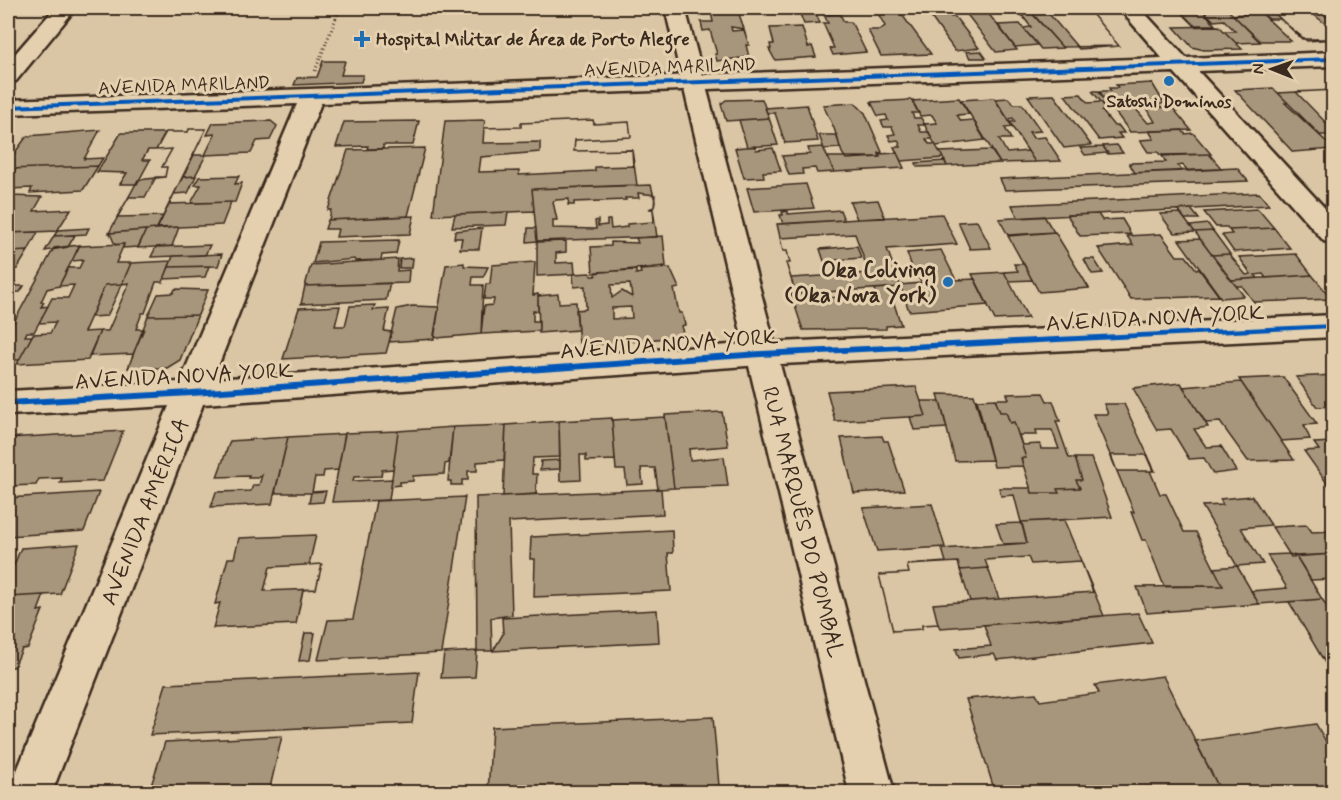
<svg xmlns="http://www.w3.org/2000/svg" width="1341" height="800" font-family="Mynerve,sans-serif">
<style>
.building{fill:#a8967b;stroke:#3b2a1e;stroke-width:1.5;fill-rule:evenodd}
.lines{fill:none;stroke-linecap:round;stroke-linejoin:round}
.street-casing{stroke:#3b2a1e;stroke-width:5}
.secondary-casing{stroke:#3b2a1e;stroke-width:5}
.path{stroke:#3b2a1e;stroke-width:3;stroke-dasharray:1 3;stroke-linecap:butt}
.street{fill:#e4d0ae;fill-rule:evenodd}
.secondary{fill:#e4d0ae;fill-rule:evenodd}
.cycleway-casing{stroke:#e4d0ae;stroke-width:3}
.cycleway{fill:#0057b8;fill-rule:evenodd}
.poi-dot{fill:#1f6fb2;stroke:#e4d0ae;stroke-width:2}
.labels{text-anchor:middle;stroke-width:6;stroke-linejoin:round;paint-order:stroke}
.far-poi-label{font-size:18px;font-weight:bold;fill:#3b2a1e;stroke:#e4d0ae;text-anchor:start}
.far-street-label{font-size:18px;fill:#3b2a1e;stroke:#e4d0ae}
.poi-label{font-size:22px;font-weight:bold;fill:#3b2a1e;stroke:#e4d0ae;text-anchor:end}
.street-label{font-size:22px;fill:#3b2a1e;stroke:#e4d0ae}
</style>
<rect width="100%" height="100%" fill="#dac6a5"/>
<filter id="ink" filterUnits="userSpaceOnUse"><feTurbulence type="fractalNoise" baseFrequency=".0167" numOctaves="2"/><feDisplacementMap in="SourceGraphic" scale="12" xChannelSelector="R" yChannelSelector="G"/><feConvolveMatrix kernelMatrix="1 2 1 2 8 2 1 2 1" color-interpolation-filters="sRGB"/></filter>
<g filter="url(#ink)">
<path class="building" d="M706,8H766L767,10L741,11L740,8H733V11L707,12Z
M875,8H897L931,54L881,56L868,30H880L885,26Z
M962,8H984L1017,50L996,52Z
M1027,8H1087L1119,46L1062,47Z
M1044,8H1087L1119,46L1079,49Z
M1177,8H1201L1215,25H1194Z
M1201,8H1226L1260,42L1236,43L1224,31H1235L1224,20L1214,21Z
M1226,8H1256L1291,41H1260L1233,15L1248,14L1243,9L1229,10Z
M1256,8H1317L1334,23V39L1307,41L1280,19H1269Z
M1269,8H1305L1327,25L1334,33V39H1302Z
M798,9H814L820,23L804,24Z
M738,11L744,29L731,27L732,31L744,30L749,45H746L749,57L717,61L715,54H717L710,30L703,31L701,22H713L711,12Z
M947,11L951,17H955L979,48L955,51L928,13Z
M840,14L844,22H851L866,52L833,55L830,48H834L823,23H828L824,15Z
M1021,14H1033L1063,48L1041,49L1023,28L1031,27Z
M1020,24L1023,28L1038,45L1015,47L998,25Z
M1219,26L1242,49L1204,50L1192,47L1174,27Z
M802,27L808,47L812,46L816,57L775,60L769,49H771L770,44H774L770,28Z
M981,51L986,58H970L966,52Z
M323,61H345L341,75H363L361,82L294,85L297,78L317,77Z
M1152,83L1164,103L1159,105L1161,107L1107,109L1092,91H1098L1104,99L1100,91H1111L1109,88H1118L1116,85Z
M1273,88L1288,103H1285L1334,149L1293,152L1235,90Z
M1334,90V131L1296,92Z
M1334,90V135H1320L1278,93Z
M1081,94L1088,103L1101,102L1108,111H1102L1114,126H1119L1124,133H1118L1122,138L1099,140L1065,95Z
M1054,95L1091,145L1064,148L1028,96Z
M959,98L969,114L957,115L961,121L973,120L985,140L936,146L924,124L937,123L932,115L920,116L912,101Z
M994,98L1013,127L1005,128L1011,139H999L1007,153L1028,151L1035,162L1000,163L961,100Z
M1008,98L1014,104H1022L1041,131L1029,132L1033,138L1045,137L1061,161L1035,162L1009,122H1015L1013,118L1008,119L995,99Z
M762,99L769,118L726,121L721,104L726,100Z
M912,100L919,113H912L914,118H921L925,125H918L921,132H929L932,139H926L929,144H935L943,158L901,161L894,147H901L898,140L891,141L888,135L895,134L892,127H884L881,121L888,120L886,115L878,116L871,102Z
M855,103L865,113L882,152L879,153L880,157L846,159L842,153L834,128L823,105Z
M807,105L818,141L785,143L775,113H767L765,108Z
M1172,107L1191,130L1130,132L1113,109L1135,108L1148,123L1155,122L1147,108Z
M769,118L778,145L747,147L739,120Z
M485,120L484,128L521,127V123L593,120L594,124L629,122L631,137L575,140L574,151L632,150L637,185L532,189L534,211L433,215L445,121Z
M593,120L594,124L629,122L631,137L575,140L574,151L632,150L633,166L595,167V171L519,175V171L479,172L481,157L540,152V142L483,143L484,128L521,127V123Z
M271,121L277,126L270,140L257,141L251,153L205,155L215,134L207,135L213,123Z
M419,121L413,145H383V149H367L368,146L336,147L344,122Z
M189,129H206L163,216L117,217L129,197H145L156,177H165L167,167H162L172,149L156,150L166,132H188Z
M189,129H206L157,229L109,233L138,180L165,177L167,167H162L172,149L156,150L166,132H188Z
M100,130L84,159L103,158L98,166L8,169V162L27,136Z
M1182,130L1185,134L1193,133L1211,154L1160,155L1158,152H1148L1140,140L1154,139L1149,131Z
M121,133H165L156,150H148L142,160H150L137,184H120L127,173L97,172Z
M819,135H837L840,148L824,149Z
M1117,145L1123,153L1108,154L1103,146Z
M755,146L756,150L773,148L781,171L763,172L764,177L744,178L735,148Z
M823,147L834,172L817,173L815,168L802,169L803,174L789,175L782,156L810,154L808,148Z
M1103,147L1108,153L1085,155L1080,148Z
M425,148L408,216L329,220L331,210H328L348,150Z
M991,150L1000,163L947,166L940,152Z
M897,153L904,168L834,172L828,157H880L879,154Z
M1209,154L1222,169L1188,171L1183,165L1178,166L1182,171L1135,173L1129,163L1166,162L1162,156Z
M194,155H206L195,176L183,177Z
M945,161L947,166L917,167L916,163Z
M98,166L83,190L30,193L32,188L8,189V169Z
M1237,168L1248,181L1005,190L1000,179Z
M196,176L188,193L174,194L183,177Z
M239,176L235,184L242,183L235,202L191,203L201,185H195L199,177Z
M806,184L814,208L754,212L747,188Z
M651,185L655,201L654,207L649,209H653L657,237L537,241L532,189Z
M638,193L655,195L654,207L649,209H653L654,222L627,224V227L611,229L610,220H607V225L598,226V220L595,221L596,229L553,228V220H557L553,202L556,200L569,199L568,205H574V202L626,200L625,198H639Z
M1259,193L1269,205L1018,218L1012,205Z
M8,196L42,197L34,211L71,209L57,231L8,233Z
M878,200L885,218L857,219L850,202Z
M231,202L222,225L157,228L169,204Z
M1191,209L1199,219H1185L1178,210Z
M1258,209L1274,228L1229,230L1227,227H1216L1204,212Z
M840,210L844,220L783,224L780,215H783L782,212L788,211V214Z
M508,212L506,225L452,227L455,214Z
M1180,213L1190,226L1195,232L1174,233L1160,214Z
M942,214L957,244L887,249L901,287L796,294L786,263H790L787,251H783L777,224Z
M1098,214L1102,220L1122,219L1131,234L1080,236L1067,215Z
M414,216L410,234L336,237L338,229H325L328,220Z
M1044,216L1054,232L1008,235L999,219Z
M977,221L991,248L970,249L958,222Z
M1208,224L1213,231L1195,232L1190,226Z
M179,227L172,246L138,248L146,230Z
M89,228L86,234L54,236L58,230Z
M482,228L479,249H460L462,238H454L455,231Z
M528,228H536L537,241L527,242Z
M1274,228L1290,248L1234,252L1222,235L1232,234L1229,230Z
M146,230L138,247L123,248L124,244L115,245L110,233Z
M1213,231L1230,254L1212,255L1195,232Z
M38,232L28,251L8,252V233Z
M1055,232L1089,288L1039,292L1008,236Z
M855,234L869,273L791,278L786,263H790L787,251H783L780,238Z
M1161,234L1177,256H1186L1196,269H1199L1219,296L1131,299L1098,248L1133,245L1127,236Z
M75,235L68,247L45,251L54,236Z
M663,236L666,266L593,273L591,247L611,246V242L638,243L636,238Z
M1200,239L1212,255L1244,296L1221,298L1179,240Z
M399,240L396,254L382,255L381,260L355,261V259L313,263L319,242Z
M566,241V252L556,253V263L574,262L575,274L537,276V242Z
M124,244L116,263H131L122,284L105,285L84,332L100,331L88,360L17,364L33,334L50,333L56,322L39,323L52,298H68L74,285L59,286L68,268H79L83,260L72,261L79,246Z
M80,245L59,286L47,289L41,302H44L41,307L48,306L34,332H27L25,336H32L19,360H8V333L54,248Z
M210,245L205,255L151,257L156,247Z
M857,246L861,258L824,261L820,249Z
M941,250L956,280L975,279L988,305L909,311L900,285L921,283L919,278H916L907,253Z
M28,251L17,269L8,270V252Z
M222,254L218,266L169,267L173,256Z
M1229,254L1246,275L1251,274L1239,257L1296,254L1312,275L1266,278L1263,274L1255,275L1258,278L1231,280L1212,255Z
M413,258L412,268H399L400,259Z
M398,259L397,271L409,270L408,283L305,286L311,265Z
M1084,259H1094L1103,273L1092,274Z
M171,261L163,282H156L145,313H142L136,329H144L133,354L89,356L100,331H108L129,283L122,284L131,263Z
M535,262L533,295L538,294V311H533V321H539V331L481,334L484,306L493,305L494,299H484L486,284H490L492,265Z
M464,263V266L488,267L483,277H473L472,285H483L481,334L437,338L434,335L446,265Z
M1014,264H1024L1032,280L1009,281L1004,272L1018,271Z
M209,266L205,277L164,279L169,267Z
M670,268L679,288L674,289L679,313H682L685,325L681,326L684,336L609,344L583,345V342L579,343L576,310L586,309L585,286L574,287L573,274L590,273L591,276H596V272L636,270V274L641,273L640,270ZM630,284L632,297L622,291L612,298L611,285ZM631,307L632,318L612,319V308Z
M1004,272L1009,281L1028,318L995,320L972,274Z
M1312,275L1332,299L1254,302L1242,286H1236L1231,280Z
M8,282H15L13,286H24L20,292L8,293Z
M390,283L386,300L301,304L305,286Z
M122,284L107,316L91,317L105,285Z
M889,288L901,325L886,326V329L803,330L791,294L823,292L824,298L877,295L875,289Z
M175,289L208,290L198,315L148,316L158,294L173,293Z
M558,294L559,303L576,302L578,330L539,333L538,296Z
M375,305L373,310L389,309L384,331L392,332L386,353L283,359L299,308L340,306L335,326H345L350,306Z
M412,306L439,307L434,339L389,342L397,309Z
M198,315L180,360L167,368H128L148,316Z
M1334,375V406L1317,407L1296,377Z
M1283,377L1317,424L1304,425L1310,439L1281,441L1239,379Z
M1241,382L1281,441L1294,460L1248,461L1220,422L1206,423L1183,387Z
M1181,383L1208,427L1194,429L1206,447L1221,446L1236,471L1213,474L1204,458L1189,459L1171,429L1157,430L1133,388Z
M916,387L926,416L835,421L827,391Z
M1043,393L1047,401H1053L1060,421H1056L1069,458H1075L1082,480H1076L1080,488L1057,489L1059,493H1032L1021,458H1026L1014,422L1010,423L1006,412H1000L995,399H1009L1007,394Z
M938,394L974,395L992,460L955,461Z
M995,399L1000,412H1006L1010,423L1014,422L1026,458H1021L1023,466L994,467L977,400Z
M921,401H940L947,428L914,430L910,417L926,416Z
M1104,404H1124L1155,471H1150L1160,494H1166L1184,532H1196L1223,586H1164L1146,540H1142L1131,512H1134L1093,414H1108Z
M722,412L728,446L689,449L690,460L724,457L728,486L674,488L665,415Z
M665,417L674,488L658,489L655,468H641L643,484L627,485L625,470H616L612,420Z
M612,418L615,460L586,461V455H580L581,480L560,481L559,421Z
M559,421L560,457L533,458L532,474H537L536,494L503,496L506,425Z
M506,425L504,460L477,462V471H468V480H462V485H451V481H448L453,427Z
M453,427L449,463L445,464L444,474L413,476V481L400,482V485L391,486L398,431Z
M1036,430H1052L1059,449H1041L1040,444L1022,445L1019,435H1037Z
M123,431L103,481L60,483L62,478L39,479L36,485L8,486V438Z
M398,431L393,469L382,470L381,476L354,477L353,481L392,479L389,500L332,502L345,433Z
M345,434L338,470L324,471L323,477H315L312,492L326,491L323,502L309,503L311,493H275L288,437Z
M882,436L884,441H888L904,490L854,493L841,438Z
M288,437L272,504L211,507L216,492L251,491L253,485H259L262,475L258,478H248L249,476L217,477L230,441Z
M1334,442V493L1304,451L1319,450L1314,443Z
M1111,455H1146L1153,471H1117Z
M1075,458H1091L1112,517L1021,522L1014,495L1001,496L999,488H1031L1032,493H1059L1057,489L1080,488L1076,480H1082Z
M560,460V469L540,470L541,461Z
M661,489L663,514L509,522L512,615L491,618L492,651H477L476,497Z
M99,492L84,531L8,536V498Z
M1252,496L1271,525L1241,528L1263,564L1237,566L1202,506L1223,505L1220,499Z
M465,497L441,653L318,660L328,620L353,619L376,501Z
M932,504L945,547L877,551L863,508Z
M1064,520L1104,616L940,628L938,624L922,625V629L893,631L879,575L909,573L907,565L946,562L942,549L1027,543L1021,522Z
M1022,523L1027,543L1003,544L996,524Z
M1307,525L1312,532L1334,531V554L1291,557L1272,527Z
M672,530L673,553H668L671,591L534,597L535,559H530L531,537Z
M316,535L309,565L322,564L316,589L303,590L296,624L213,628L220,603L215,604L228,558H234L239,538Z
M79,544L60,594L8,597V566L14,565L21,548Z
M1289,554L1296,556L1322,599L1259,604L1251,591L1287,588L1267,555Z
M1334,554V579L1311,580L1296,556Z
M1028,557L1031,564L1081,561L1093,592L933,604L938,624L922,625V629L893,631L879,575L909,573L907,565L958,562L960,570L988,568L985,560Z
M322,564L316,589L264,591L270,567Z
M1237,566L1259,604L1147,613L1137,587L1223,586L1214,568Z
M988,568L999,599L970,601L960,570Z
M44,595L38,611L43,610L28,648L22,649L14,667H8V597Z
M1322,599L1334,618V678L1289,602Z
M657,610L659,642L493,651L503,634L502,618Z
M1138,613L1152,643L997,660L994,654L959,658L956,649L991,646L984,625Z
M305,633H315L310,660L299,661Z
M477,651L475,677L441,678L444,653Z
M419,672L412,723L150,735L166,684Z
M1163,676L1221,792H995L966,699L1036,693L1040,701L1099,693L1095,685Z
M713,717L719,786L615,792H488L492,727Z
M1316,724L1334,756V785L1317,788L1319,792H1221L1195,741Z
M282,736L269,792H149L165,742Z"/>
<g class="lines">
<g class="street-casing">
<path id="street" d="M1119,8H1140L1186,58L1334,52V66L1198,71L1334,218V244L1324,241L1174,72L321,103L213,379L761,343L1334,315V337L761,365L203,404L52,792H8L169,406L8,415V391L180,382L297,104L8,114V100L1162,58Z"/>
</g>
<g class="secondary-casing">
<path id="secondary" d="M55,8H76L16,81L8,83V62Z
M665,8H685L894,792H849Z"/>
</g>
<path class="path" d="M315,71L340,8"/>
<use href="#street" class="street"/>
<use href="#secondary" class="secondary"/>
<g class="cycleway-casing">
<path id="cycleway" d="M1334,57V61L8,109V105Z
M1334,324V328L761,357L192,396L8,406V400L192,390L761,351Z"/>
</g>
<use href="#cycleway" class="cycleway"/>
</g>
</g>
<g class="poi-dot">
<path d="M359 30h6v6h6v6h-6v6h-6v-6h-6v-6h6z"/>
<circle cx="1169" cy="81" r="6"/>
<circle cx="948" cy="282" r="6"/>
</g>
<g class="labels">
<g class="far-poi-label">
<text x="376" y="45">Hospital Militar de Área de Porto Alegre</text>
<text x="1169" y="107" text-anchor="middle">Satoshi Dominos</text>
</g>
<g class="far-street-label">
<text transform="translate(670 67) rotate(-2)" y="6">AVENIDA MARILAND</text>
<text transform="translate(184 85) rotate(-2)" y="6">AVENIDA MARILAND</text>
</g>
<g class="poi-label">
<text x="936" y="277">Oka Coliving<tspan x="936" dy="25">(Oka Nova York)</tspan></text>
</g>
<g class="street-label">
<text transform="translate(1155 317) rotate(-3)" y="8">AVENIDA NOVA YORK</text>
<text transform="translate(669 343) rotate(-4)" y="8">AVENIDA NOVA YORK</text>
<text transform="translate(184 375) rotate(-3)" y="8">AVENIDA NOVA YORK</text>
<text transform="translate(144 511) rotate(-68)" y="8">AVENIDA AMÉRICA</text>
<text transform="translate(804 522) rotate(76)" y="8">RUA MARQUÊS DO POMBAL</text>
</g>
</g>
<rect width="1341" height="800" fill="none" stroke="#e4d0ae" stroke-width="30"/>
<rect x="15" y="15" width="1311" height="770" fill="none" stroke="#3b2a1e" stroke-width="2" filter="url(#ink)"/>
<g transform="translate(1272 69) rotate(271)" stroke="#e4d0ae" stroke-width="4.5" paint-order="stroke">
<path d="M0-4.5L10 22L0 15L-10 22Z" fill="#3b2a1e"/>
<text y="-9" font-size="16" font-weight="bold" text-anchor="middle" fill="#3b2a1e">N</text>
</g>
</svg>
